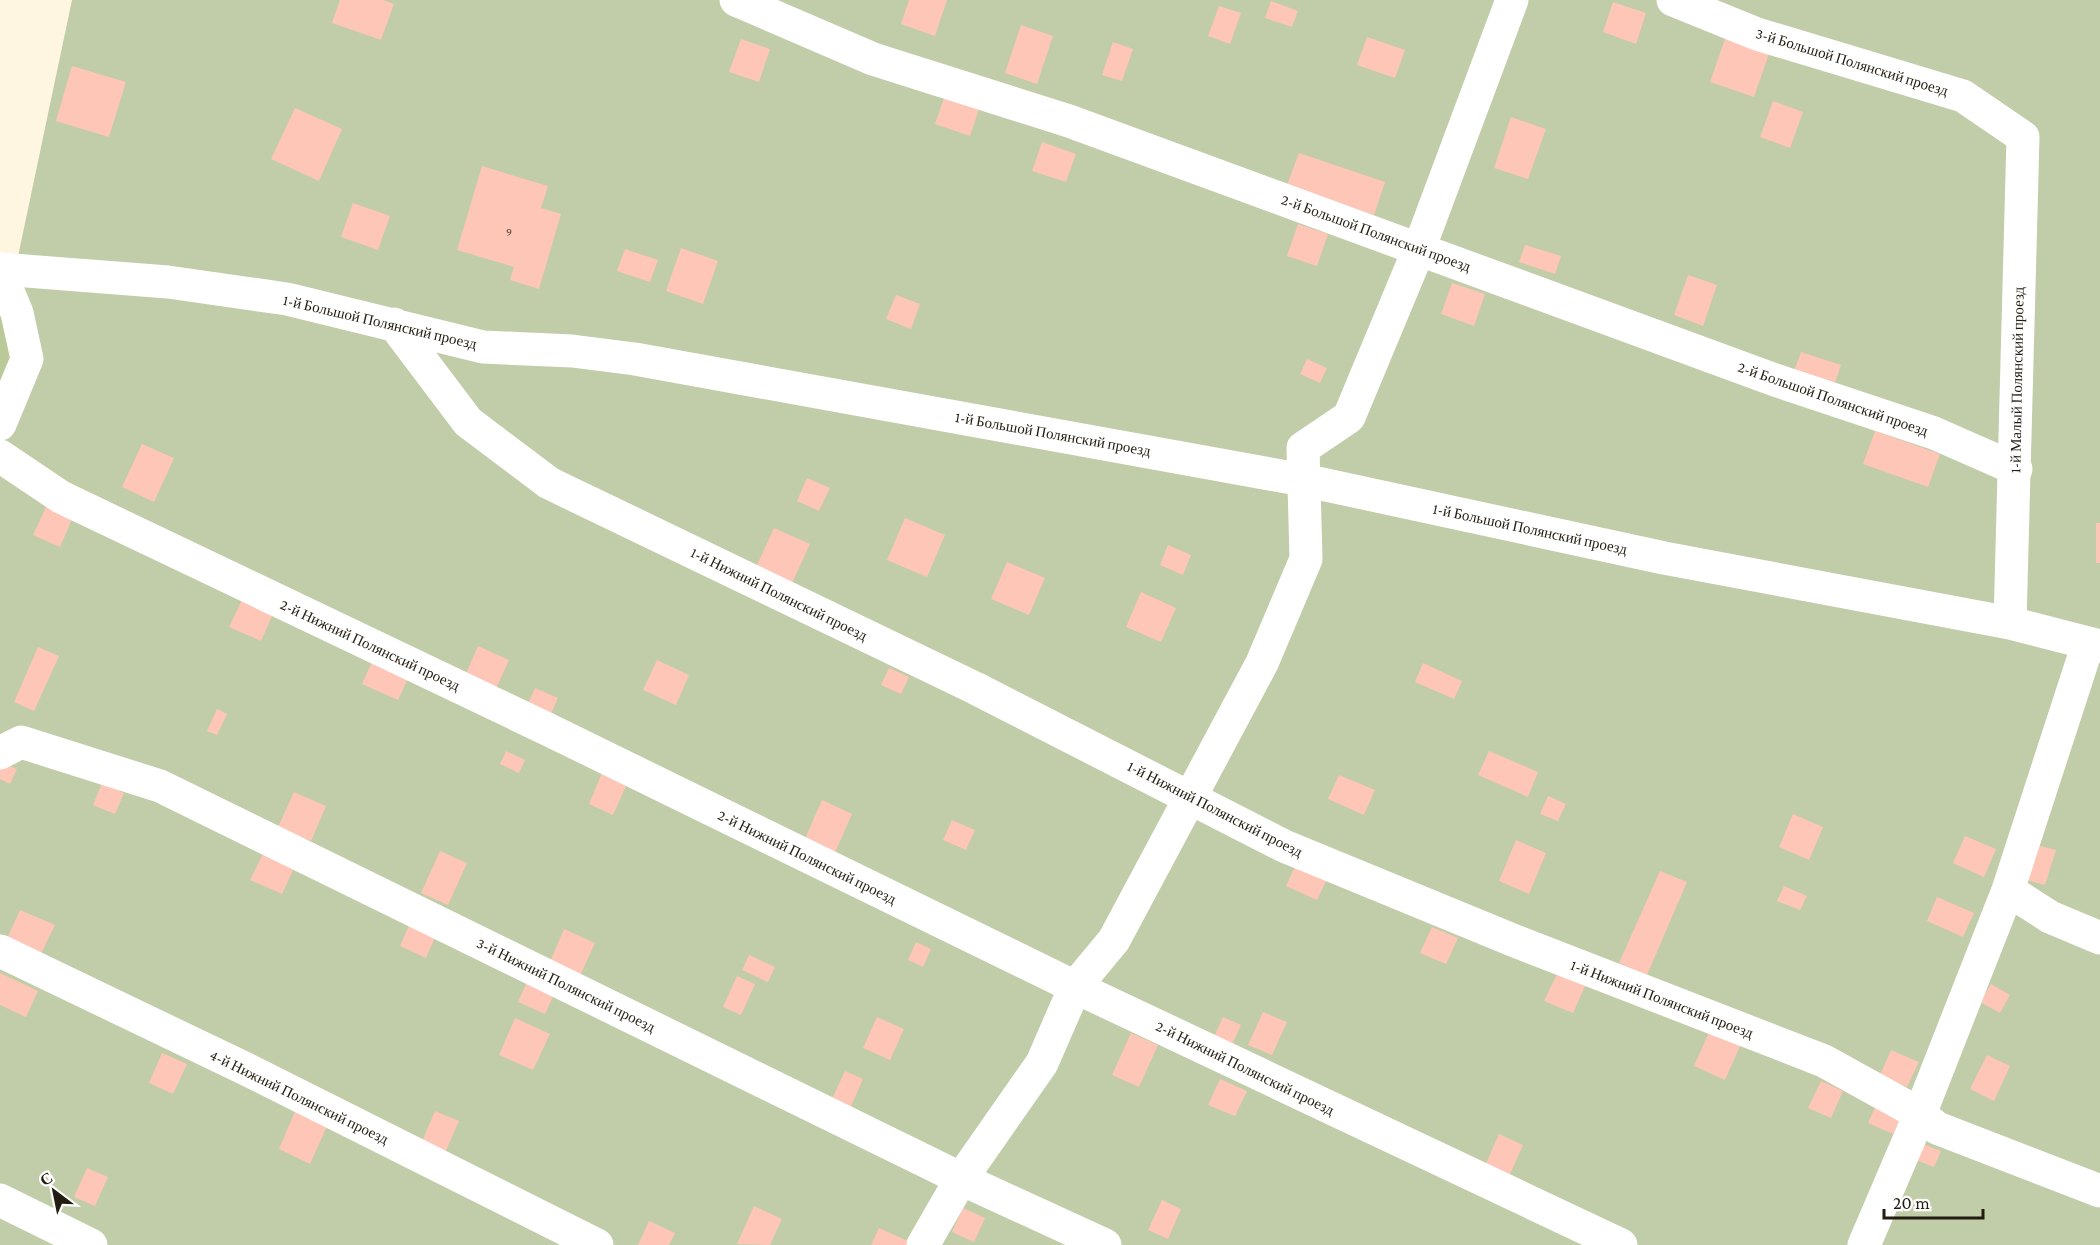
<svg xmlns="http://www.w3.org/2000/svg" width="2100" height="1245" font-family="'Crimson Pro',serif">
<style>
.green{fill:#c1cca8}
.forest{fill:#b9c998}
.building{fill:#fec6b7}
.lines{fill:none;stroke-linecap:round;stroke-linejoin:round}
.minor{stroke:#fff;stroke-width:33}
.labels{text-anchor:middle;stroke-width:5;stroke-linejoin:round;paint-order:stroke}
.number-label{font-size:12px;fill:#5a473a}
.street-label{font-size:15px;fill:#231d11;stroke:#fff}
</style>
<rect width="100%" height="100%" fill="#fef6e1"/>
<path class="green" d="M72,0H2100V1245H0V342Z"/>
<path class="forest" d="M0,293L20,365L0,397Z"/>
<path class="building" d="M340,0H383L394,4L381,40L332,23Z
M909,0H947L935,36L901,24Z
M1271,1L1298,11L1292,27L1265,18Z
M1613,2L1646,13L1636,44L1603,32Z
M1219,6L1241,13L1230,44L1208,36Z
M1021,25L1053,36L1037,84L1005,73Z
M1726,36L1770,51L1754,97L1710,82Z
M1367,37L1405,50L1395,78L1357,65Z
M741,39L770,49L759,82L729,72Z
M1113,42L1133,49L1122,81L1102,75Z
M72,66L126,82L109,137L56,121Z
M945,95L980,106L970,136L935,124Z
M1773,101L1803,112L1790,148L1760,137Z
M295,108L342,129L319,181L271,159Z
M1511,117L1546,129L1528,179L1494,168Z
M1042,142L1076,154L1066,182L1032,171Z
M1299,153L1385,182L1374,215L1287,185Z
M482,166L548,186L541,208L561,214L539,289L510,280L514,267L457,250Z
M353,203L390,216L378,250L341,237Z
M1298,224L1328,234L1317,266L1287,256Z
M1525,245L1561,256L1555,274L1519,262Z
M681,248L718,261L703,304L666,291Z
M625,249L658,260L650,282L617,271Z
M1688,275L1717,285L1703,326L1674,315Z
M1452,283L1485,294L1474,326L1441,314Z
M896,295L920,304L911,329L886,319Z
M1801,352L1841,365L1834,385L1794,371Z
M1307,359L1327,368L1320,383L1300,374Z
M1875,431L1940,454L1928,487L1863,464Z
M142,444L174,458L154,502L122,487Z
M807,478L830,488L819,511L797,501Z
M47,505L73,517L60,547L33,535Z
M905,518L945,535L927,577L887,560Z
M2096,523H2100V563H2096Z
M774,528L810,544L792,583L756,567Z
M1168,545L1191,555L1183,575L1160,565Z
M1007,562L1045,578L1029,615L991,599Z
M1141,592L1176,608L1161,642L1126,627Z
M242,600L273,614L261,641L229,627Z
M478,646L509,660L495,691L464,678Z
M38,647L59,656L34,711L14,702Z
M657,660L689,675L676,705L643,690Z
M372,662L408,678L398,700L362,684Z
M1423,663L1462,681L1454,699L1415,682Z
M889,668L909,677L901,694L881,685Z
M535,688L558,698L549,718L526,708Z
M217,709L227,714L217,735L207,731Z
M506,751L525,760L519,773L500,764Z
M1489,751L1538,772L1528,797L1478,775Z
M0,762L17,769L10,784L0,779Z
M602,773L627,784L613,815L589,804Z
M1339,775L1375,790L1364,815L1328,799Z
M102,783L124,793L115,814L93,805Z
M294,792L326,806L311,841L278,827Z
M1548,796L1566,804L1558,821L1540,814Z
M822,800L852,814L834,855L804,841Z
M1793,814L1823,827L1809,860L1779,847Z
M952,820L975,830L966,850L943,840Z
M1965,836L1996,849L1984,877L1953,863Z
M1516,840L1546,853L1529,894L1499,881Z
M2033,844L2056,850L2045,885L2023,879Z
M440,851L467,863L448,905L421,893Z
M263,854L294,868L282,894L250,880Z
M1297,862L1328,877L1317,900L1286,886Z
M1660,871L1687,882L1647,975L1619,963Z
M1784,886L1807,896L1800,910L1777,901Z
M1937,897L1974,913L1963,937L1927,921Z
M20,910L55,925L39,958L5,943Z
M411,921L437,933L426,958L400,946Z
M1432,927L1458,938L1446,964L1420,953Z
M564,929L595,943L579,978L549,964Z
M916,942L931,949L923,967L908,960Z
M749,955L775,967L768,982L742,970Z
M1559,970L1587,982L1573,1013L1544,1001Z
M0,973L38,991L26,1017L0,1005Z
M737,976L755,984L741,1015L723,1007Z
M528,980L555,992L545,1014L518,1002Z
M1991,984L2010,995L2000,1013L1980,1002Z
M1263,1012L1287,1022L1272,1055L1248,1045Z
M877,1017L904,1029L890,1060L863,1048Z
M1223,1017L1241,1025L1230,1049L1212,1041Z
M515,1018L550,1034L533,1070L499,1055Z
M1710,1030L1741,1044L1725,1080L1694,1066Z
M1131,1033L1158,1045L1139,1087L1112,1075Z
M1891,1050L1919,1062L1907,1087L1880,1075Z
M162,1053L187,1064L173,1094L149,1083Z
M1987,1055L2010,1066L1994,1101L1970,1089Z
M845,1071L863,1079L849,1111L830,1103Z
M1220,1079L1247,1091L1235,1116L1208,1105Z
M1821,1081L1843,1091L1831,1118L1808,1108Z
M1877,1103L1902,1114L1893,1134L1868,1123Z
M296,1109L328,1124L310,1164L279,1149Z
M435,1111L459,1121L444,1155L421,1144Z
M1499,1134L1523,1145L1507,1181L1483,1170Z
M1918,1142L1941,1151L1934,1167L1911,1158Z
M87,1168L108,1177L95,1206L74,1197Z
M1162,1200L1181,1209L1168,1239L1148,1230Z
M754,1206L782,1219L770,1245L737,1244Z
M963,1208L985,1218L974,1242L952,1232Z
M649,1221L675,1233L669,1245H638Z
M879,1228L908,1241L906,1245H871Z"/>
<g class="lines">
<path class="minor" d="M736,0L873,59L1069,121L1775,380L1934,433L2016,469
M1673,0L1757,34L1963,96L2023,137L2010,623
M0,269L168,282L287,299L483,347L572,351L635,359L1303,480L1664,558L2010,623L2100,646
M0,272L17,313L27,359L0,424
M394,324L468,422L549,483L975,688L1284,846L1515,941L1824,1061L1920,1114L1937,1128L2100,1191
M0,456L61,497L547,729L1075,987L1621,1245
M0,753L21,742L160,786L970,1183L1105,1245
M2008,890L2050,917L2100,938
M0,951L246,1069L597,1245
M0,1200L91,1245
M923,1245L961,1179L1042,1063L1075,987L1114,940L1262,663L1306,559L1303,448L1349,417L1419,249L1512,0
M1864,1245L1920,1114L2008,890L2088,644"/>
</g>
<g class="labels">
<g class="number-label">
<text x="509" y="236">9</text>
</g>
<g class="street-label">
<text transform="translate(1852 62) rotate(17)" y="5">3-й Большой Полянский проезд</text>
<text transform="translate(1376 233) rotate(20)" y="5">2-й Большой Полянский проезд</text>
<text transform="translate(380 322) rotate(13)" y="5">1-й Большой Полянский проезд</text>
<text transform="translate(2017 380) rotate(-89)" y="5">1-й Малый Полянский проезд</text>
<text transform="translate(1833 399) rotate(19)" y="5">2-й Большой Полянский проезд</text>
<text transform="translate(1053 434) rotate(10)" y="5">1-й Большой Полянский проезд</text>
<text transform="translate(1530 529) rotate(12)" y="5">1-й Большой Полянский проезд</text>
<text transform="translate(779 594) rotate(26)" y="5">1-й Нижний Полянский проезд</text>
<text transform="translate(370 645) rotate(25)" y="5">2-й Нижний Полянский проезд</text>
<text transform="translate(1215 809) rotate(27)" y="5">1-й Нижний Полянский проезд</text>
<text transform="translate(807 857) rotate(26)" y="5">2-й Нижний Полянский проезд</text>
<text transform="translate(566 985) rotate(26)" y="5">3-й Нижний Полянский проезд</text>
<text transform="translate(1662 999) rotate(21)" y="5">1-й Нижний Полянский проезд</text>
<text transform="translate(1245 1068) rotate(26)" y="5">2-й Нижний Полянский проезд</text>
<text transform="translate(299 1097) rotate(26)" y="5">4-й Нижний Полянский проезд</text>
</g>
</g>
<g transform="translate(54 1191) rotate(328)" stroke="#ffffff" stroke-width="4.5" paint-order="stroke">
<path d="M0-4.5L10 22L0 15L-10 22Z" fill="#231d11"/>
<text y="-9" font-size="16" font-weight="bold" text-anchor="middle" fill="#231d11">С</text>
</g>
<path d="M1884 1209v9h99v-9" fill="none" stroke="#231d11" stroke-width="3"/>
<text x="1893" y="1209" font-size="18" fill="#231d11" stroke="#ffffff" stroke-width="4.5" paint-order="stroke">20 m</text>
</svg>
